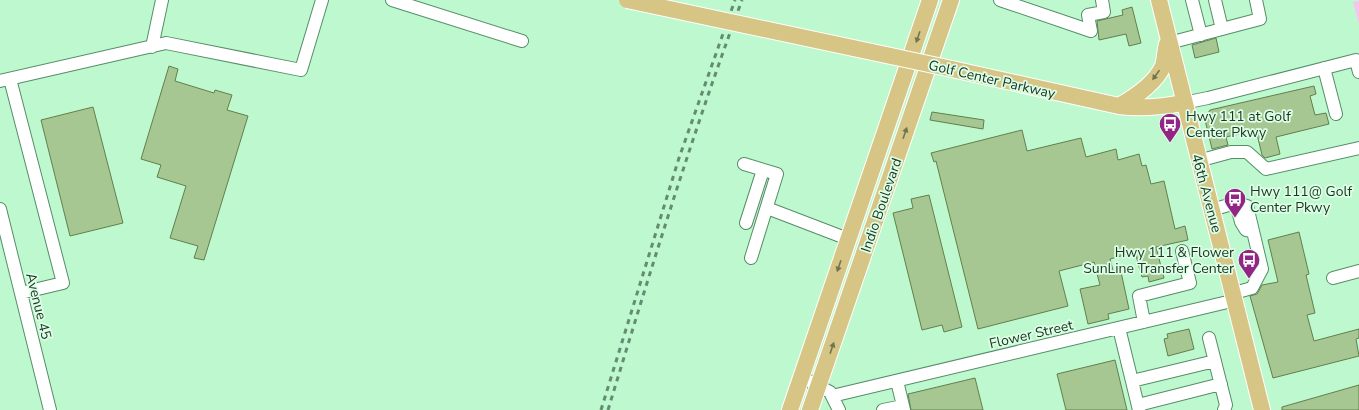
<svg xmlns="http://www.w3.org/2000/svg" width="1359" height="410" font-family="'Nunito Sans',sans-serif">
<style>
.green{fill:#fac3ef}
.building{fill:#a7c792;stroke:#617f4d}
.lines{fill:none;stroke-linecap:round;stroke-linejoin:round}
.minor-casing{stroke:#568d68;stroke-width:14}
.major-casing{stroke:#fff;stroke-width:18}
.minor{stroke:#fff;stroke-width:12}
.major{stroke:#d6c585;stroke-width:16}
.rail{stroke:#658c71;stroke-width:3;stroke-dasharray:5 5;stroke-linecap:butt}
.major-bridge-casing{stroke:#fff;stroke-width:18;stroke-linecap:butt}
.major-bridge{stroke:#d6c585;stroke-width:16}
.oneway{fill:#707550}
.labels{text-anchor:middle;stroke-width:3.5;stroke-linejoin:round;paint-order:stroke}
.street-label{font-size:14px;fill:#1d3324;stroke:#dcffe5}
.poi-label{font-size:14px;fill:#1d3324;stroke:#dcffe5;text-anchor:start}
</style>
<rect width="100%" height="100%" fill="#bef8ce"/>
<path class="green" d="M1359,1V24L1353,2Z"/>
<path class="building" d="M1132,7L1141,43L1129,46L1126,34L1099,40L1097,21L1123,15L1122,10Z
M1216,38L1219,52L1195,58L1192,45Z
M169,66L178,69L175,81L214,93L215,90L232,95L227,110L248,116L204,260L194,258L198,246L170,238L186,186L157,177L161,165L141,159Z
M1314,86L1316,94L1310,96L1315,115L1326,113L1329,124L1276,137L1280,154L1265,158L1262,155L1256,130L1226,137L1228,145L1212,149L1205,120L1206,116L1210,110Z
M93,107L123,223L70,236L41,120Z
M932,112L984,120L983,129L930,120Z
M1022,130L1027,151L1081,138L1086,157L1116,149L1118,160L1139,154L1142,166L1146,165L1151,184L1164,181L1175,229L1185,226L1188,240L1156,247L1164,278L1149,282L1148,276L1142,277L1135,252L1110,259L1114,274L1121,272L1129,309L1108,314L1109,319L1088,324L1080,289L1100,285L1094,262L1059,271L1068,306L978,329L936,161L934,162L931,153Z
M929,195L962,327L944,332L942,325L922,330L893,213L913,208L911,199Z
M1299,232L1309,274L1306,275L1315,313L1307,315L1314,341L1359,329V338L1356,339L1359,356L1273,378L1250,296L1257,294L1262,285L1278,282L1268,240Z
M1189,329L1194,349L1168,356L1164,339L1168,338L1167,334Z
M1115,360L1127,410H1066L1057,374Z
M975,378L983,410H911L908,394Z
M1359,385V410H1282V407Z"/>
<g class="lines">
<g class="minor-casing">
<path id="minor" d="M392,0L522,41
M1000,0L1091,31L1088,15L1104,12L1102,0
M1192,0L1201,35
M1215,0L1222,29
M1169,43L1260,19L1256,0
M152,47L162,0
M1324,68L1336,114
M10,79L63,283L21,293
M0,81L166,43L301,70L322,0
M1183,103L1208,98L1356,60L1359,72
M1198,161L1231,152H1247L1266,169L1359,148
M744,164L777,174L751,258
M1236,203L1241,222L1246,230L1253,231
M767,208L848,239
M0,209L50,410
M1211,210L1236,203L1247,206L1262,269L1252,288L1234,293
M746,223L763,170
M1333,278L1359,271
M1144,322L1139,296L1190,283L1182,251
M1119,328L1139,410
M1209,338L1226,405L1224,410
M801,377L830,392L839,410
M897,381L904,410
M1132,381L1215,361
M832,396L1236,300
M1138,405L1221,384
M883,410L903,406"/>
</g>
<g class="major-casing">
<path id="major" d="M1159,0L1262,410
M952,69L1119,106C1141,109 1161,107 1183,103
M1119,106C1135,97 1155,84 1163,66C1165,60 1165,51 1167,44
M790,410L930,0
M810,410L951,0"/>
</g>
<use href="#minor" class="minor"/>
<use href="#major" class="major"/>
<path class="rail" d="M601,410L679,158L735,0
M608,410C650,272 692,135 742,0"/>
<g class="major-bridge-casing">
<path id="major-bridge" d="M627,0L952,69"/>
</g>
<use href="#major-bridge" class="major-bridge"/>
</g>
<defs><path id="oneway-solid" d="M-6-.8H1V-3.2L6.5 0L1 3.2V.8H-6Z"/></defs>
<g class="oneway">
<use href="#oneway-solid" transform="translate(918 37) rotate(109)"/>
<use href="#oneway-solid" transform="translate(1156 75) rotate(126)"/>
<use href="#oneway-solid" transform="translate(905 133) rotate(-71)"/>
<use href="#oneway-solid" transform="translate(839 266) rotate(109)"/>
<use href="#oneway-solid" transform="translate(832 348) rotate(-71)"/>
</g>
<defs>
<g id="bus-pin" transform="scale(1.15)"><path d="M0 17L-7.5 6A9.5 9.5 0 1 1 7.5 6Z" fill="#932586" stroke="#dcffe5"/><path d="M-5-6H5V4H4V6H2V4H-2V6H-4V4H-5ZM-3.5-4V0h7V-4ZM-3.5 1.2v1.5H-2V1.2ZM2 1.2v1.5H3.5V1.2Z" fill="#fff"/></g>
</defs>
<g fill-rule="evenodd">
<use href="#bus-pin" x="1170" y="124"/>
<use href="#bus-pin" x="1235" y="199"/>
<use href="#bus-pin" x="1249" y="260"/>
</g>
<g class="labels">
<g class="street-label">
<text transform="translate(992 79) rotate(13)" y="5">Golf Center Parkway</text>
<text transform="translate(1207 193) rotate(75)" y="5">46th Avenue</text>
<text transform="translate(881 205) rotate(-71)" y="5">Indio Boulevard</text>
<text transform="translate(39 306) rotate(76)" y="5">Avenue 45</text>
<text transform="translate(1031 334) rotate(-13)" y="5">Flower Street</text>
</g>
<g class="poi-label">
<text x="1186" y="121">Hwy 111 at Golf<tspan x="1186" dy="16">Center Pkwy</tspan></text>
<text x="1250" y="196">Hwy 111@ Golf<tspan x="1250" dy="16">Center Pkwy</tspan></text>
<text x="1234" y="257" text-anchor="end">Hwy 111 &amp; Flower<tspan x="1234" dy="16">SunLine Transfer Center</tspan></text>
</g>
</g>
</svg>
